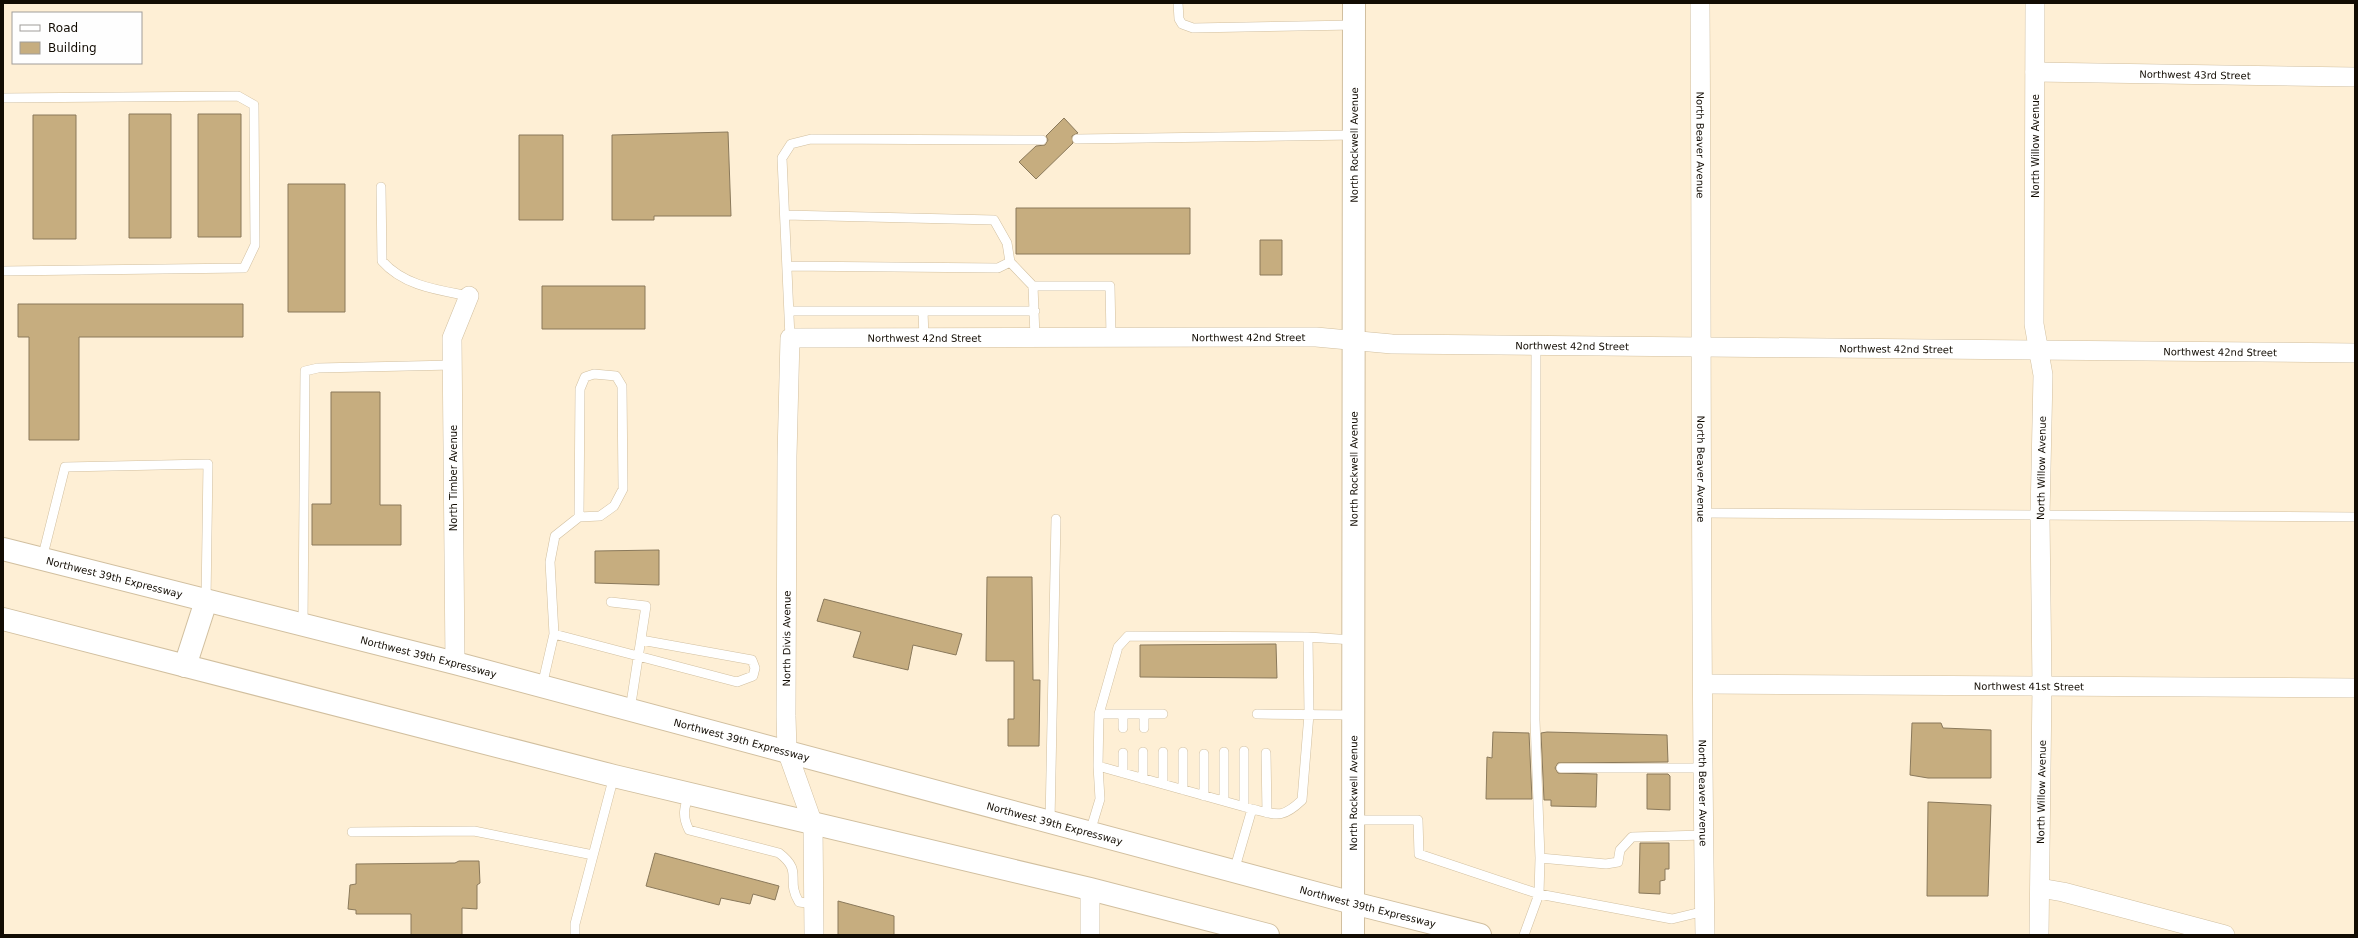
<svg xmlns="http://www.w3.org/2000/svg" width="2358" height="938" font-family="'DejaVu Sans',sans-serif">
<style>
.building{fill:#c6ad7f;stroke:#8a795b}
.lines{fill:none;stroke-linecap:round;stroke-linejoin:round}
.service-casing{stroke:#d1bf9f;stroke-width:10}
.minor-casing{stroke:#d1bf9f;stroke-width:20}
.secondary-casing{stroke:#d1bf9f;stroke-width:24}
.trunk-casing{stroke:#d1bf9f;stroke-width:24}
.service{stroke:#fff;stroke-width:9}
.minor{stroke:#fff;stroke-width:19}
.secondary{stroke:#fff;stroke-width:22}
.trunk{stroke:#fff;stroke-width:22}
.labels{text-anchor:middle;stroke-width:3.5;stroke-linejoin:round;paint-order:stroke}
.street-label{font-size:10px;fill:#120c03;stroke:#fefefe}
</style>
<rect width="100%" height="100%" fill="#feefd5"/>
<path class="building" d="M129,114H171V238H129Z
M198,114H241V237H198Z
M33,115H76V239H33Z
M1064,118L1078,133L1072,136L1073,143L1036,179L1019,162L1036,146L1045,145L1048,140L1046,136Z
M728,132L731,216H654V220H612V135Z
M519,135H563V220H519Z
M288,184H345V312H288Z
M1016,208H1190V254H1016Z
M1260,240H1282V275H1260Z
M542,286H645V329H542Z
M18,304H243V337H79V440H29V337H18Z
M331,392H380V505H401V545H312V504H331Z
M659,550V585L595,583V551Z
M987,577H1032L1033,680H1040L1039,746H1008V719H1014V661H986Z
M824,599L962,634L956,655L913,645L908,670L853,657L861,632L817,621Z
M1276,644L1277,678L1140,677V645Z
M1912,723H1941L1943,728L1991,730V778H1928L1910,775Z
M1493,732L1529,733L1532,799H1486L1487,757L1492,758Z
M1547,732L1667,735L1668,762L1558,763L1555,768L1558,773L1597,774L1596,807L1551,806V800H1544L1541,733Z
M1647,774H1668L1670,776V810L1647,809Z
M1928,802L1991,805L1988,896H1927Z
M1640,843H1669V869H1665V880L1660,881V894L1639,893Z
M655,853L779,886L775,900L753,894L750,904L721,898L719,905L646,886Z
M459,861H479L480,883L477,885V909L462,908V935H411V914H356V910L348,909L350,885L356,884V864L455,863Z
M838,901L894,916V935H838Z"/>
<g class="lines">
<g class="service-casing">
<path id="service" d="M1178,3L1179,19L1182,24L1193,28L1354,25
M3,98L238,96L254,105L255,245L244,268L3,271
M1077,139L1354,135
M381,187L382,261C404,286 438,290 469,296
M785,215L994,220L1007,243L1010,262L1033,286L1035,337
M787,266L998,268L1010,262
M1033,286H1110L1111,337
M791,311H1035
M923,311L924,338
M790,338L782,158L791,144L811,139L1042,140
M1700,513L2355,517
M42,559L65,467L208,464L206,601
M611,602L646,606L630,710
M303,625L305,371L318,368L453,365
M554,634L550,562L555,536L579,517L580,389L585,377L594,374L616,376L622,386L623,489L614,506L600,516L579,517
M542,686L554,634L737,682L753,676L755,668L752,660L641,640
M1099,714H1163
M1123,714V728
M1144,714V728
M1257,714L1353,715
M1143,752V779
M1163,752V784
M1183,752V790
M1224,752V801
M1266,753L1267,813
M1098,766L1252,809L1234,871
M1561,768H1704
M1123,773V753
M689,794C684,808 682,816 689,830L779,853C804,872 785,879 799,902L814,904
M1204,796V754
M1244,807V751
M1252,809C1277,815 1282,819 1302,800L1309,714L1308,637
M1353,820H1418L1419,854L1539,894L1672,919L1705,911
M1050,822L1056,519
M352,832L474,831L593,855
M1090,832L1100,799L1098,766L1099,714L1118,647L1128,636L1308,637L1353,640
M1540,858L1606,864L1618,862L1620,850L1632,837L1704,835
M575,935V924L614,776
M1524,935L1539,894L1540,858L1535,720L1536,345"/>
</g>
<g class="minor-casing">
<g id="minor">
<path id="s1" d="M1700,3C1702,314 1700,624 1705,935"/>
<path d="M2035,3L2034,324L2043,375L2040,516L2042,686L2039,935"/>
<path id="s2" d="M2035,72L2355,77"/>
<path d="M455,663L452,338L469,296"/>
<path id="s3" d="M1703,684L2355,688"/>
<path d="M2040,888L2063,892L2225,935"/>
<path d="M1090,889V935"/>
<path id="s4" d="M814,935L813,824L787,751L786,716L787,456L790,338L1316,337L1392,344L2355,353"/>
</g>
</g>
<g class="secondary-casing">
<g id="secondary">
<path id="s5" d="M1353,935L1354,3"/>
</g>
</g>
<g class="trunk-casing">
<g id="trunk">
<path id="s6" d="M3,549L455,663L1353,903L1480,935"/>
<path d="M3,619L614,776L1090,889L1268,935"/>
<path d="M185,666L206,601"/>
</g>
</g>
<use href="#service" class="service"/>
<use href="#minor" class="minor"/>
<use href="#secondary" class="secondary"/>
<use href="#trunk" class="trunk"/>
</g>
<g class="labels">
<g class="street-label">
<text dy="4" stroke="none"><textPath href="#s2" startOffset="160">Northwest 43rd Street</textPath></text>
<text dy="4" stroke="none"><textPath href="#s5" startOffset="790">North Rockwell Avenue</textPath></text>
<text dy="4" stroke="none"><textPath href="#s1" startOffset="142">North Beaver Avenue</textPath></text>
<text transform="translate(2035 146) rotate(-90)" y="4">North Willow Avenue</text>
<text dy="4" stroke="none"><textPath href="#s4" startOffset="1060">Northwest 42nd Street</textPath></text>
<text dy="4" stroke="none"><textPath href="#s4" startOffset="736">Northwest 42nd Street</textPath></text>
<text dy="4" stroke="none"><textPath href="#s4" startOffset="1384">Northwest 42nd Street</textPath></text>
<text dy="4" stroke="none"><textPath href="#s4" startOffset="1708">Northwest 42nd Street</textPath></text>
<text dy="4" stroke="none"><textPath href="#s4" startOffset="2032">Northwest 42nd Street</textPath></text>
<text transform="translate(2041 468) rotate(-89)" y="4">North Willow Avenue</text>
<text dy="4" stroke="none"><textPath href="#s5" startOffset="466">North Rockwell Avenue</textPath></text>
<text dy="4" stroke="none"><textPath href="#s1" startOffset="466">North Beaver Avenue</textPath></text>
<text transform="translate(453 478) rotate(-90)" y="4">North Timber Avenue</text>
<text dy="4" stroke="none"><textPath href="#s6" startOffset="115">Northwest 39th Expressway</textPath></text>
<text dy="4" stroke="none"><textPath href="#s4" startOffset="301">North Divis Avenue</textPath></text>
<text dy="4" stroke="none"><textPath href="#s6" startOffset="439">Northwest 39th Expressway</textPath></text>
<text dy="4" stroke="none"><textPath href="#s3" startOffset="326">Northwest 41st Street</textPath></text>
<text dy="4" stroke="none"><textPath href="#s6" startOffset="763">Northwest 39th Expressway</textPath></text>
<text transform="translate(2041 792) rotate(-89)" y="4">North Willow Avenue</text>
<text dy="4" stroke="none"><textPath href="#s5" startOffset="142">North Rockwell Avenue</textPath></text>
<text dy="4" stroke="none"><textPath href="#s1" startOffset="790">North Beaver Avenue</textPath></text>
<text dy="4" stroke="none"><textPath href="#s6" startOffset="1087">Northwest 39th Expressway</textPath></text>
<text dy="4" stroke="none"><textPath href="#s6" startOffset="1411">Northwest 39th Expressway</textPath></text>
</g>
</g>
<rect width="2358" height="938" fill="none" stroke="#120c03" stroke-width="8"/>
<rect x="12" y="12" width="130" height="52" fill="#fefefe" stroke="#a09d9a"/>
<rect x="20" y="25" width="20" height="6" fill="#ffffff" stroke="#a09d9a"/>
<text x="48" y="32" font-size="12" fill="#120c03">Road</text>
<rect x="20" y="42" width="20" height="12" fill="#c6ad7f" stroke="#a09d9a"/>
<text x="48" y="52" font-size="12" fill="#120c03">Building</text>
</svg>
